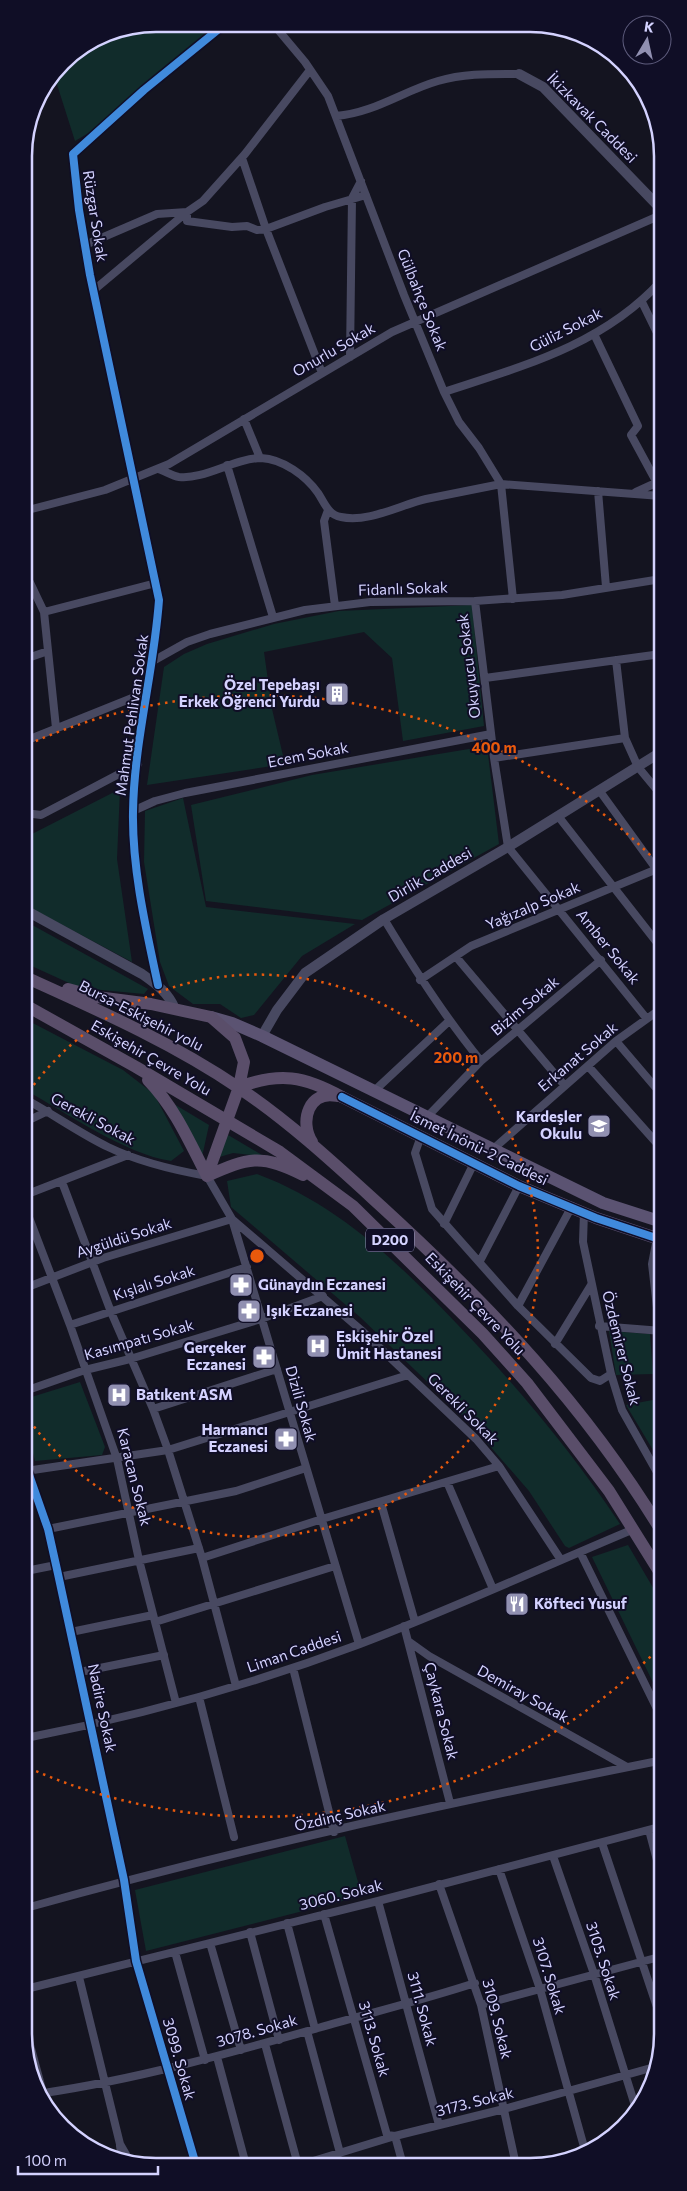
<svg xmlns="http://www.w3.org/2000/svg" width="687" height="2191" font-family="Commissioner,sans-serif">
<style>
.green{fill:#112c2b}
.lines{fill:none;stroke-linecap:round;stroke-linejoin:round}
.minor{stroke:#484961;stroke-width:8}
.tertiary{stroke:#484961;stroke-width:10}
.primary{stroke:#5b5372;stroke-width:12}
.trunk{stroke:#5a4e6a;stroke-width:12}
.cycleway-casing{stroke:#100e26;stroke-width:11}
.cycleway{stroke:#408adc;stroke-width:8}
.ring{fill:none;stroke:#e8590c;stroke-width:2.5;stroke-dasharray:2.5 5}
.labels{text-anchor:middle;stroke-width:4;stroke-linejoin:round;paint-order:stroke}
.shield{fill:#100e26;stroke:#9997be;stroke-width:1}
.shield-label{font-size:14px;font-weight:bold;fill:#d4d2ff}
.street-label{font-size:15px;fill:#d4d2ff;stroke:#100e26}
.poi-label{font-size:15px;font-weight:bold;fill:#d4d2ff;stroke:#100e26;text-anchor:start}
.rim{fill:none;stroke:#d4d2ff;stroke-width:2.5}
.centre{fill:#e8590c;stroke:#100e26;stroke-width:2.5}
.ring-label{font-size:15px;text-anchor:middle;font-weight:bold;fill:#e8590c;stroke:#100e26;stroke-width:4;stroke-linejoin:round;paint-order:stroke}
</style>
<rect width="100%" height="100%" fill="#141420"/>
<path class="green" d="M157,24H227L131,108L75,141L54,75L63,63L106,34Z
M472,605L484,726L403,741L392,658L364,632L264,652L272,709L285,764L147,785L164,667L184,654L207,644L274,624L339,611Z
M487,746L499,844L362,920L206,901L191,805L312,775Z
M120,789L117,859L132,962L25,905V833L32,834Z
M183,798L206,907L355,924L302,956L254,1015L241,1018L220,1004H193L169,986L160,962L144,862L145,811Z
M25,921L148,989L144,994L80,988L25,963Z
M25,1019L123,1070L154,1094L184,1151L171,1161C125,1154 67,1113 25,1090Z
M174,1104L209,1125L202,1157Z
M223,1132L262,1155V1156L233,1153L216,1158Z
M257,1174C338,1204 400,1264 458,1325C518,1387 572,1452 620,1524L569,1548L565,1546L529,1491L469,1422L360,1317L231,1207L227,1181Z
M609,1331L650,1334L653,1374L616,1375Z
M80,1382L105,1447L102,1455L35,1461L26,1426L25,1399Z
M658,1399L662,1465L626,1405Z
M628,1545L662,1603L663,1703L592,1557Z
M345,1836L362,1896L146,1951L135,1890Z"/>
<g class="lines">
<path class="minor" d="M274,25L305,62L328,96L404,295L444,392L459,422L479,448L501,484L661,496
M336,116C374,113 403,91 438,81C465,73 492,74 519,74
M242,158L266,229L322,373
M85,245L157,214L187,212L203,201L245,154L310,70
M94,290L187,212V221L232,227L247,226L257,230L266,229L325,207L366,195
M642,302L661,341
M594,334L638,426L631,435L657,483
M350,357L352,198L361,181
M444,392C523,366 603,345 661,281
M244,419L260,458
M227,465L273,617
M158,469C165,471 172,476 179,477C204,480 235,458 261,458C283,459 306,476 318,493C324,502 328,515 341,517C368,523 400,505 426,499C451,494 476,489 501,484L513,599
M598,491L606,587
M636,492L660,481
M328,510L324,521L335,606
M24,511L105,490L169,464L392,332L661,215
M25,572L44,612L56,728
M475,601L494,758L508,847L647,1019
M44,612L156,583
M25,659L48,651
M616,660L625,738L638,767L662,796
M153,661L187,642L210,634L305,610L370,602L475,601L562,595L661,579
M485,678L661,654
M25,741L147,692
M494,758L625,738
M599,790L662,877
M133,811L155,801L185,793L491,734
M25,813L41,815L138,764
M558,816L662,949
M384,919C414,969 444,1016 481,1061
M457,958L565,1086
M420,980L471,946L662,867
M158,985C146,929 132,869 133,812C134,741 154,671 159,600L90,275L79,210L73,154L144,90L225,24
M616,1041L662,1095
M588,1066L662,1149
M373,1092L448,1022
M25,1099C53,1114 79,1133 108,1147C139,1162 173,1170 207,1176L232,1219L359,1644
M426,1118L481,1061L601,960
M25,1122L48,1111
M421,1136L415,1153L432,1209L518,1306L591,1378L600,1381L611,1374
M492,1150L616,1041L662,1008
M62,1182L111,1312L153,1409L168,1450L202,1558L236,1686
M25,1195L128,1155
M25,1207L70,1325L117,1459L139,1560L176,1703
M584,1212L583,1242L611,1374L622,1410L662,1481
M233,1220L361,1330L476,1439L499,1466L561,1560
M444,1224L474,1163
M657,1238L652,1264L662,1351
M480,1261L519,1186
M25,1288L103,1258L232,1219
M518,1306L572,1206
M70,1325L247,1267
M599,1326L662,1331
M555,1344L591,1285
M25,1391L85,1370L130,1359L261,1319L323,1296
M153,1409L277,1369
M26,1466L48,1529L58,1574L124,1880L136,1961L196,2165
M26,1471L168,1450L408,1375
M447,1482L493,1589
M381,1503L415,1622
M48,1529L236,1491L306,1468
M580,1552L663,1721
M202,1558L322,1519L499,1466
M26,1571L56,1565
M59,1577L199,1548
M155,1622L335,1566
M404,1626L450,1803
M71,1632L153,1615
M408,1641L429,1656L627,1767
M293,1668L334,1832
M80,1672L164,1655
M199,1697L234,1837
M26,1738C139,1716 251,1685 360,1644C452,1609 543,1567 634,1529
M649,1830L663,1883
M602,1843L663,2025
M553,1856L594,1974L637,2112
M499,1869L540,1989L586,2154
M439,1884L481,2005L516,2165
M26,1895L29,1908
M378,1901L439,2125
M26,1908C236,1849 449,1803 663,1760
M324,1914L387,2135L395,2136L403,2165
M287,1923L315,2029
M250,1932L279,2040
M210,1943L241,2050
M175,1952L205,2060
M79,1977L120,2144L132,2165
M26,1989L378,1901L663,1826
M481,2005L663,1956
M26,2030L42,2089
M307,2031L340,2153
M265,2044L298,2165
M217,2057L246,2165
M44,2093C137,2079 227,2054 318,2028C370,2013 423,2000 475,1983
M120,2146L122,2160
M300,2165L395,2136L504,2109L658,2066"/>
<path class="tertiary" d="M519,74L543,87L661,209
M25,910L142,974C156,984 168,992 175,1009
M262,1036L277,1010L305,973L384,919L508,847L661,752"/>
<path class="primary" d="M211,1017L232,1023L262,1036L603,1203L662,1222
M342,1097L519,1186L596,1218L662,1240"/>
<path class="trunk" d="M25,977C98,1010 173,1043 239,1088C291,1123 336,1165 382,1207C490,1306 585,1405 662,1532
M68,989L97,997L151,1004L211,1017L235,1038L244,1062L239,1087L207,1176
M25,1005L136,1067L280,1152L353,1206L483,1334L527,1383L609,1491L662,1576
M148,1080C175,1108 189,1141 207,1176
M239,1087C280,1072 304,1076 342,1097
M312,1142C299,1121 309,1090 337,1096
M207,1176C248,1158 261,1153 303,1175"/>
<g class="cycleway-casing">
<path id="cycleway" d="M158,985C146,929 132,869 133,812C134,741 154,671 159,600L90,275L79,210L73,154L144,90L225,24
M342,1097L519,1186L596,1218L662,1240
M26,1466L48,1529L58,1574L124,1880L136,1961L196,2165"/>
</g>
<use href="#cycleway" class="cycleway"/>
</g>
<g class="ring">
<path d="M25 1097A281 281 0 1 1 27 1417"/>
<path d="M661 1646A561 561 0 0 1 29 1768M29 744A561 561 0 0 1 661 866"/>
</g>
<defs>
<g id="building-square" transform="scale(1.25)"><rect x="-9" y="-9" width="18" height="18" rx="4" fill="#9190b1" stroke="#100e26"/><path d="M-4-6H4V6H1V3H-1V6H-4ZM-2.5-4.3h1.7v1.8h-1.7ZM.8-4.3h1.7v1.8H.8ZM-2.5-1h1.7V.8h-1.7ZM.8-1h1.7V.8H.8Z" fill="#fff"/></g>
<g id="school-square" transform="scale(1.25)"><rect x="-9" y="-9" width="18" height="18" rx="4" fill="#9190b1" stroke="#100e26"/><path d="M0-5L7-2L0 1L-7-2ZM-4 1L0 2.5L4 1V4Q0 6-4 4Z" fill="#fff"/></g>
<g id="pharmacy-square" transform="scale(1.25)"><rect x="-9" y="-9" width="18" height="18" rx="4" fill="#9190b1" stroke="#100e26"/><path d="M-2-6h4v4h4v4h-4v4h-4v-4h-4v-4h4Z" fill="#fff"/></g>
<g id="hospital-square" transform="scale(1.25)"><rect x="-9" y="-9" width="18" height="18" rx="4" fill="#9190b1" stroke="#100e26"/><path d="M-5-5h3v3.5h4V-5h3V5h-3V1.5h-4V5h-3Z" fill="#fff"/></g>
<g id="restaurant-square" transform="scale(1.25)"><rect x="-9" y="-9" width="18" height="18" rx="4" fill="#9190b1" stroke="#100e26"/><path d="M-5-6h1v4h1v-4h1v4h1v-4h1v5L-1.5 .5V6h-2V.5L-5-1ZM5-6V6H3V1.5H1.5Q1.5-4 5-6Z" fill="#fff"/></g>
</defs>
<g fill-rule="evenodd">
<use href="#building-square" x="337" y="694"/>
<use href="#school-square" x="599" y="1126"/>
<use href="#pharmacy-square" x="241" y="1285"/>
<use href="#pharmacy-square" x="249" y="1311"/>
<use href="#hospital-square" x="318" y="1346"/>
<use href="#pharmacy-square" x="264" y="1357"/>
<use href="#hospital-square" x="119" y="1395"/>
<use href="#pharmacy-square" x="286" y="1439"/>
<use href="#restaurant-square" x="517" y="1604"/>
</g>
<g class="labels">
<rect class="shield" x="366" y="1228.5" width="48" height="23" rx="4"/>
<g class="shield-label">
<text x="390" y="1245">D200</text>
</g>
<g class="street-label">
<text transform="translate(592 118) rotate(45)" y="5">İkizkavak Caddesi</text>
<text transform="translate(95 216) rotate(81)" y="5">Rüzgar Sokak</text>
<text transform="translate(422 300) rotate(68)" y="5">Gülbahçe Sokak</text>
<text transform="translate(566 330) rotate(-27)" y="5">Güliz Sokak</text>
<text transform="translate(334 350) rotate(-30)" y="5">Onurlu Sokak</text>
<text transform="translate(403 589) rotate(-2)" y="5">Fidanlı Sokak</text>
<text transform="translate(469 666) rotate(-97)" y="5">Okuyucu Sokak</text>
<text transform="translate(132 715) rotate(-82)" y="5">Mahmut Pehlivan Sokak</text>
<text transform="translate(308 755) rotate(-11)" y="5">Ecem Sokak</text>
<text transform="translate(430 875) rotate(-30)" y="5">Dirlik Caddesi</text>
<text transform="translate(533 906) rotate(-23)" y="5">Yağızalp Sokak</text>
<text transform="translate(608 947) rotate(51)" y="5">Amber Sokak</text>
<text transform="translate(525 1006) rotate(-40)" y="5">Bizim Sokak</text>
<text transform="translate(141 1016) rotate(27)" y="5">Bursa-Eskişehir yolu</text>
<text transform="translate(578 1057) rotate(-40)" y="5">Erkanat Sokak</text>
<text transform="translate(151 1058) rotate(30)" y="5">Eskişehir Çevre Yolu</text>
<text transform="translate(93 1119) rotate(28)" y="5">Gerekli Sokak</text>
<text transform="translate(479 1148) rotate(26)" y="5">İsmet İnönü-2 Caddesi</text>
<text transform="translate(124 1238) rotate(-18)" y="5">Aygüldü Sokak</text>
<text transform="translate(154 1283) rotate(-18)" y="5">Kışlalı Sokak</text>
<text transform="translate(475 1304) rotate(46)" y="5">Eskişehir Çevre Yolu</text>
<text transform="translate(139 1340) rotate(-16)" y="5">Kasımpatı Sokak</text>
<text transform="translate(621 1348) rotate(76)" y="5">Özdemirer Sokak</text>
<text transform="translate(301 1404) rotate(74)" y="5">Dizili Sokak</text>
<text transform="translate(463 1409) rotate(45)" y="5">Gerekli Sokak</text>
<text transform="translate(134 1477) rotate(76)" y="5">Karacan Sokak</text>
<text transform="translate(294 1652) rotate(-19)" y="5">Liman Caddesi</text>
<text transform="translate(523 1694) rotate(29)" y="5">Demiray Sokak</text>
<text transform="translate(102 1708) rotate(78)" y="5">Nadire Sokak</text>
<text transform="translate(441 1711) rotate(76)" y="5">Çaykara Sokak</text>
<text transform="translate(340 1816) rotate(-13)" y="5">Özdinç Sokak</text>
<text transform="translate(341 1895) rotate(-14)" y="5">3060. Sokak</text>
<text transform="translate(603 1961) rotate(72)" y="5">3105. Sokak</text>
<text transform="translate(549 1976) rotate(73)" y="5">3107. Sokak</text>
<text transform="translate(422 2009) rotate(75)" y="5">3111. Sokak</text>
<text transform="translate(497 2019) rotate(76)" y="5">3109. Sokak</text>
<text transform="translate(257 2031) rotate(-16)" y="5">3078. Sokak</text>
<text transform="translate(374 2039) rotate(74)" y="5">3113. Sokak</text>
<text transform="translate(179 2059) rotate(74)" y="5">3099. Sokak</text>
<text transform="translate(475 2102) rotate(-14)" y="5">3173. Sokak</text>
</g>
<g class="poi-label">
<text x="320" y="690" text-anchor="end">Özel Tepebaşı<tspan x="320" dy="17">Erkek Öğrenci Yurdu</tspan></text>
<text x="582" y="1122" text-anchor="end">Kardeşler<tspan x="582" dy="17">Okulu</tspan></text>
<text x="258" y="1290">Günaydın Eczanesi</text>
<text x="266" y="1316">Işık Eczanesi</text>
<text x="336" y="1342">Eskişehir Özel<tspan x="336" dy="17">Ümit Hastanesi</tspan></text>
<text x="246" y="1353" text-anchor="end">Gerçeker<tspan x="246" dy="17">Eczanesi</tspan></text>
<text x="136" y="1400">Batıkent ASM</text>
<text x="268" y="1435" text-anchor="end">Harmancı<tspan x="268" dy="17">Eczanesi</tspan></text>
<text x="534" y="1609">Köfteci Yusuf</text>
</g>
</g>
<path d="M0 0H687V2191H0ZM156 32H530A124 124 0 0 1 654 156V2034A124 124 0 0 1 530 2158H156A124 124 0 0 1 32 2034V156A124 124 0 0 1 156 32Z" fill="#100e26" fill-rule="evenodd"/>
<path class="rim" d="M156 32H530A124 124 0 0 1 654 156V2034A124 124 0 0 1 530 2158H156A124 124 0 0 1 32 2034V156A124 124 0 0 1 156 32Z"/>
<circle cx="257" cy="1256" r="8" class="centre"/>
<g class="ring-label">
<text x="494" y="753">400 m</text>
<text x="456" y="1063">200 m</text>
</g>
<g transform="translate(647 40) rotate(9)"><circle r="24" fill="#100e26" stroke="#5e5c7d"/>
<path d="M0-4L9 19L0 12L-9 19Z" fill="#9190b1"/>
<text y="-8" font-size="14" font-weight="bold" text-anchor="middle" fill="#d4d2ff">K</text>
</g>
<path d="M18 2166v8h140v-8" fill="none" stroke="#d4d2ff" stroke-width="2.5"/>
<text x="25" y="2166" font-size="15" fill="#d4d2ff" stroke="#100e26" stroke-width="4" paint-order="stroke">100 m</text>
</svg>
